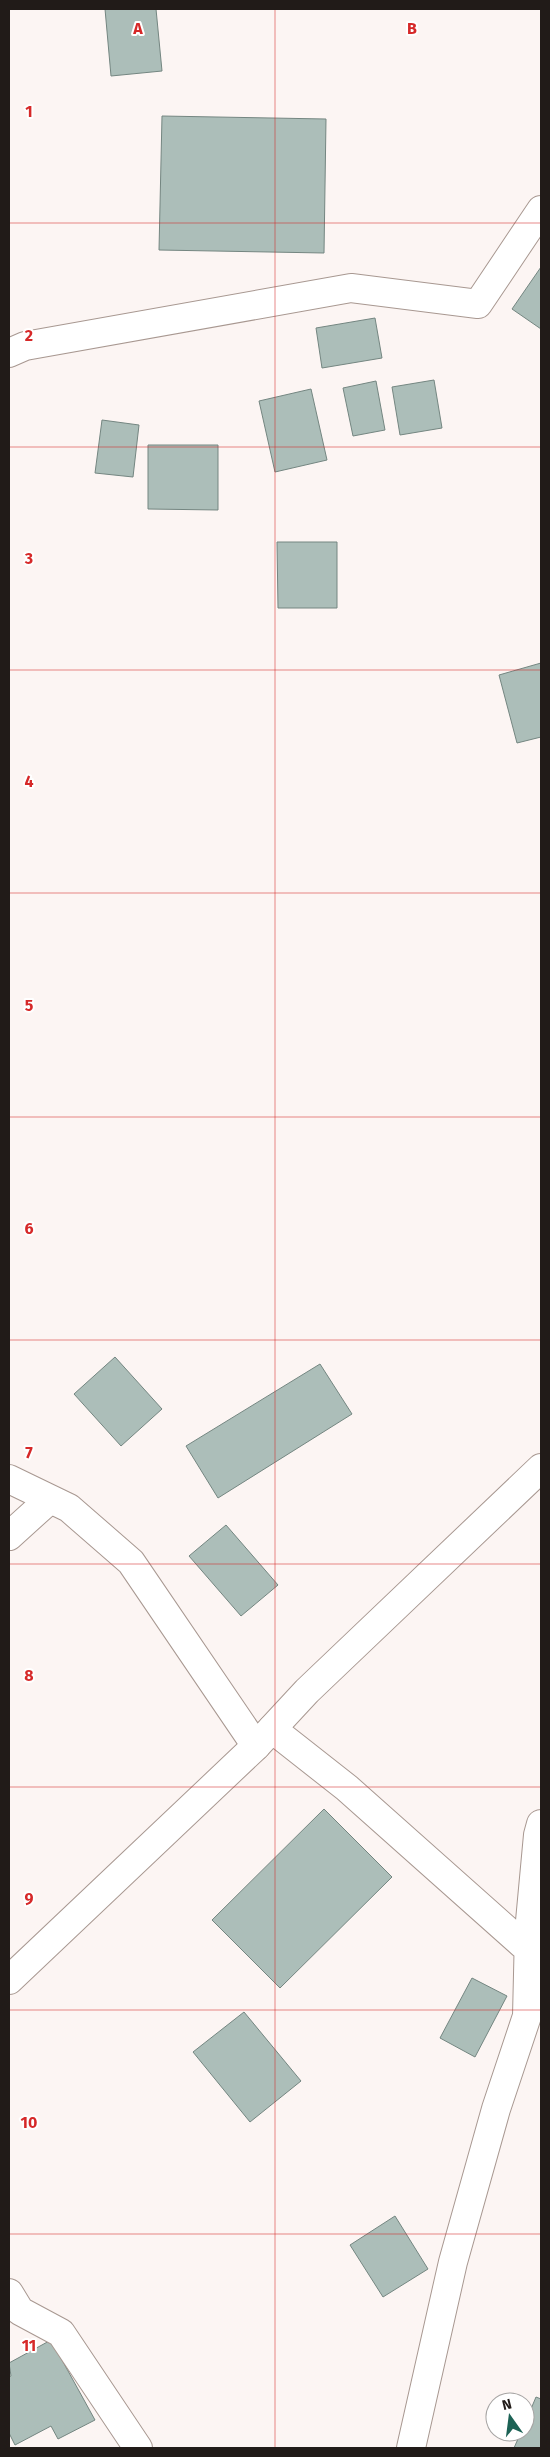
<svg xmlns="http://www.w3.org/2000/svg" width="550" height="2457" font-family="'Fira Sans',sans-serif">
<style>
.building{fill:#acbeb9;stroke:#748681}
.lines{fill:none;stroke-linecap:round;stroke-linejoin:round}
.minor-casing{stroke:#a89891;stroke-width:30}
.secondary-casing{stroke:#a89891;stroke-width:30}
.minor{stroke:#fff;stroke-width:28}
.secondary{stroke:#fff;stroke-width:28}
.grid{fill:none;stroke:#d62828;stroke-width:1;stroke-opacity:0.55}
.grid-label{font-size:16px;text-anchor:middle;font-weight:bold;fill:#d62828;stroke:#fff;stroke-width:4;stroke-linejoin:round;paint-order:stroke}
</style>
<rect width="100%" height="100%" fill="#fcf5f3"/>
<path class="building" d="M105,9H156L162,71L111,76Z
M162,116L326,119L324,253L159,250Z
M541,267V329L512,309Z
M375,318L382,358L322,368L316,328Z
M434,380L442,428L400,435L392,387Z
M376,381L385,430L353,436L343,388Z
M311,389L327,460L275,472L259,401Z
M102,420L139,425L133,477L95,473Z
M148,445H218V510L148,509Z
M277,542H337V608H278Z
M541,663V737L517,743L499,675Z
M115,1357L162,1409L121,1446L74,1394Z
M320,1364L352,1414L218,1498L186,1446Z
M226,1525L278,1585L241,1616L189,1556Z
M324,1809L392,1877L280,1988L212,1920Z
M472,1978L507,1996L475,2057L440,2038Z
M244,2012L301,2081L250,2122L193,2052Z
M395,2216L428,2269L383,2297L350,2245Z
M51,2340L95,2420L58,2439L51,2426L15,2445L9,2433V2377L11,2376L9,2363Z
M536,2397L541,2399V2448H514L521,2432H525V2423Z"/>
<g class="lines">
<g class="minor-casing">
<path id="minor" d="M9,353L25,346L351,288L478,304L541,210
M9,1479L69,1508L131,1562L256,1746
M9,1536L50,1499
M272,1729L347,1788L529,1950L539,1956
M9,2293L20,2311L61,2333L138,2448
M411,2448L453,2262L496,2109L527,2016L529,1932L538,1835L541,1824"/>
</g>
<g class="secondary-casing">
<path id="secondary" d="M9,1980L256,1746L307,1691L541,1468"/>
</g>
<use href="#minor" class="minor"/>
<use href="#secondary" class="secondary"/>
</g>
<path class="grid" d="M275,9V2448M9,223H541M9,447H541M9,670H541M9,893H541M9,1117H541M9,1340H541M9,1564H541M9,1787H541M9,2010H541M9,2234H541"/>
<g class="grid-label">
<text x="138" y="34">A</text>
<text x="412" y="34">B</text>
<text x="29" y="117">1</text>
<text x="29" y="341">2</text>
<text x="29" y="564">3</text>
<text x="29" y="787">4</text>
<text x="29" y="1011">5</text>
<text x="29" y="1234">6</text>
<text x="29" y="1458">7</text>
<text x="29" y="1681">8</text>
<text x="29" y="1904">9</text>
<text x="29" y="2128">10</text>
<text x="29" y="2351">11</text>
</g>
<rect width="550" height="2457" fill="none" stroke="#211b18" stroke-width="20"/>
<g transform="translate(510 2417) rotate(346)"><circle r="24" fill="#ffffff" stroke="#a6a4a3"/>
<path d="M0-4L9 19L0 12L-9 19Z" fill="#1c6255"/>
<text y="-8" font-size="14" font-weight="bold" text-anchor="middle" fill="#211b18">N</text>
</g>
</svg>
